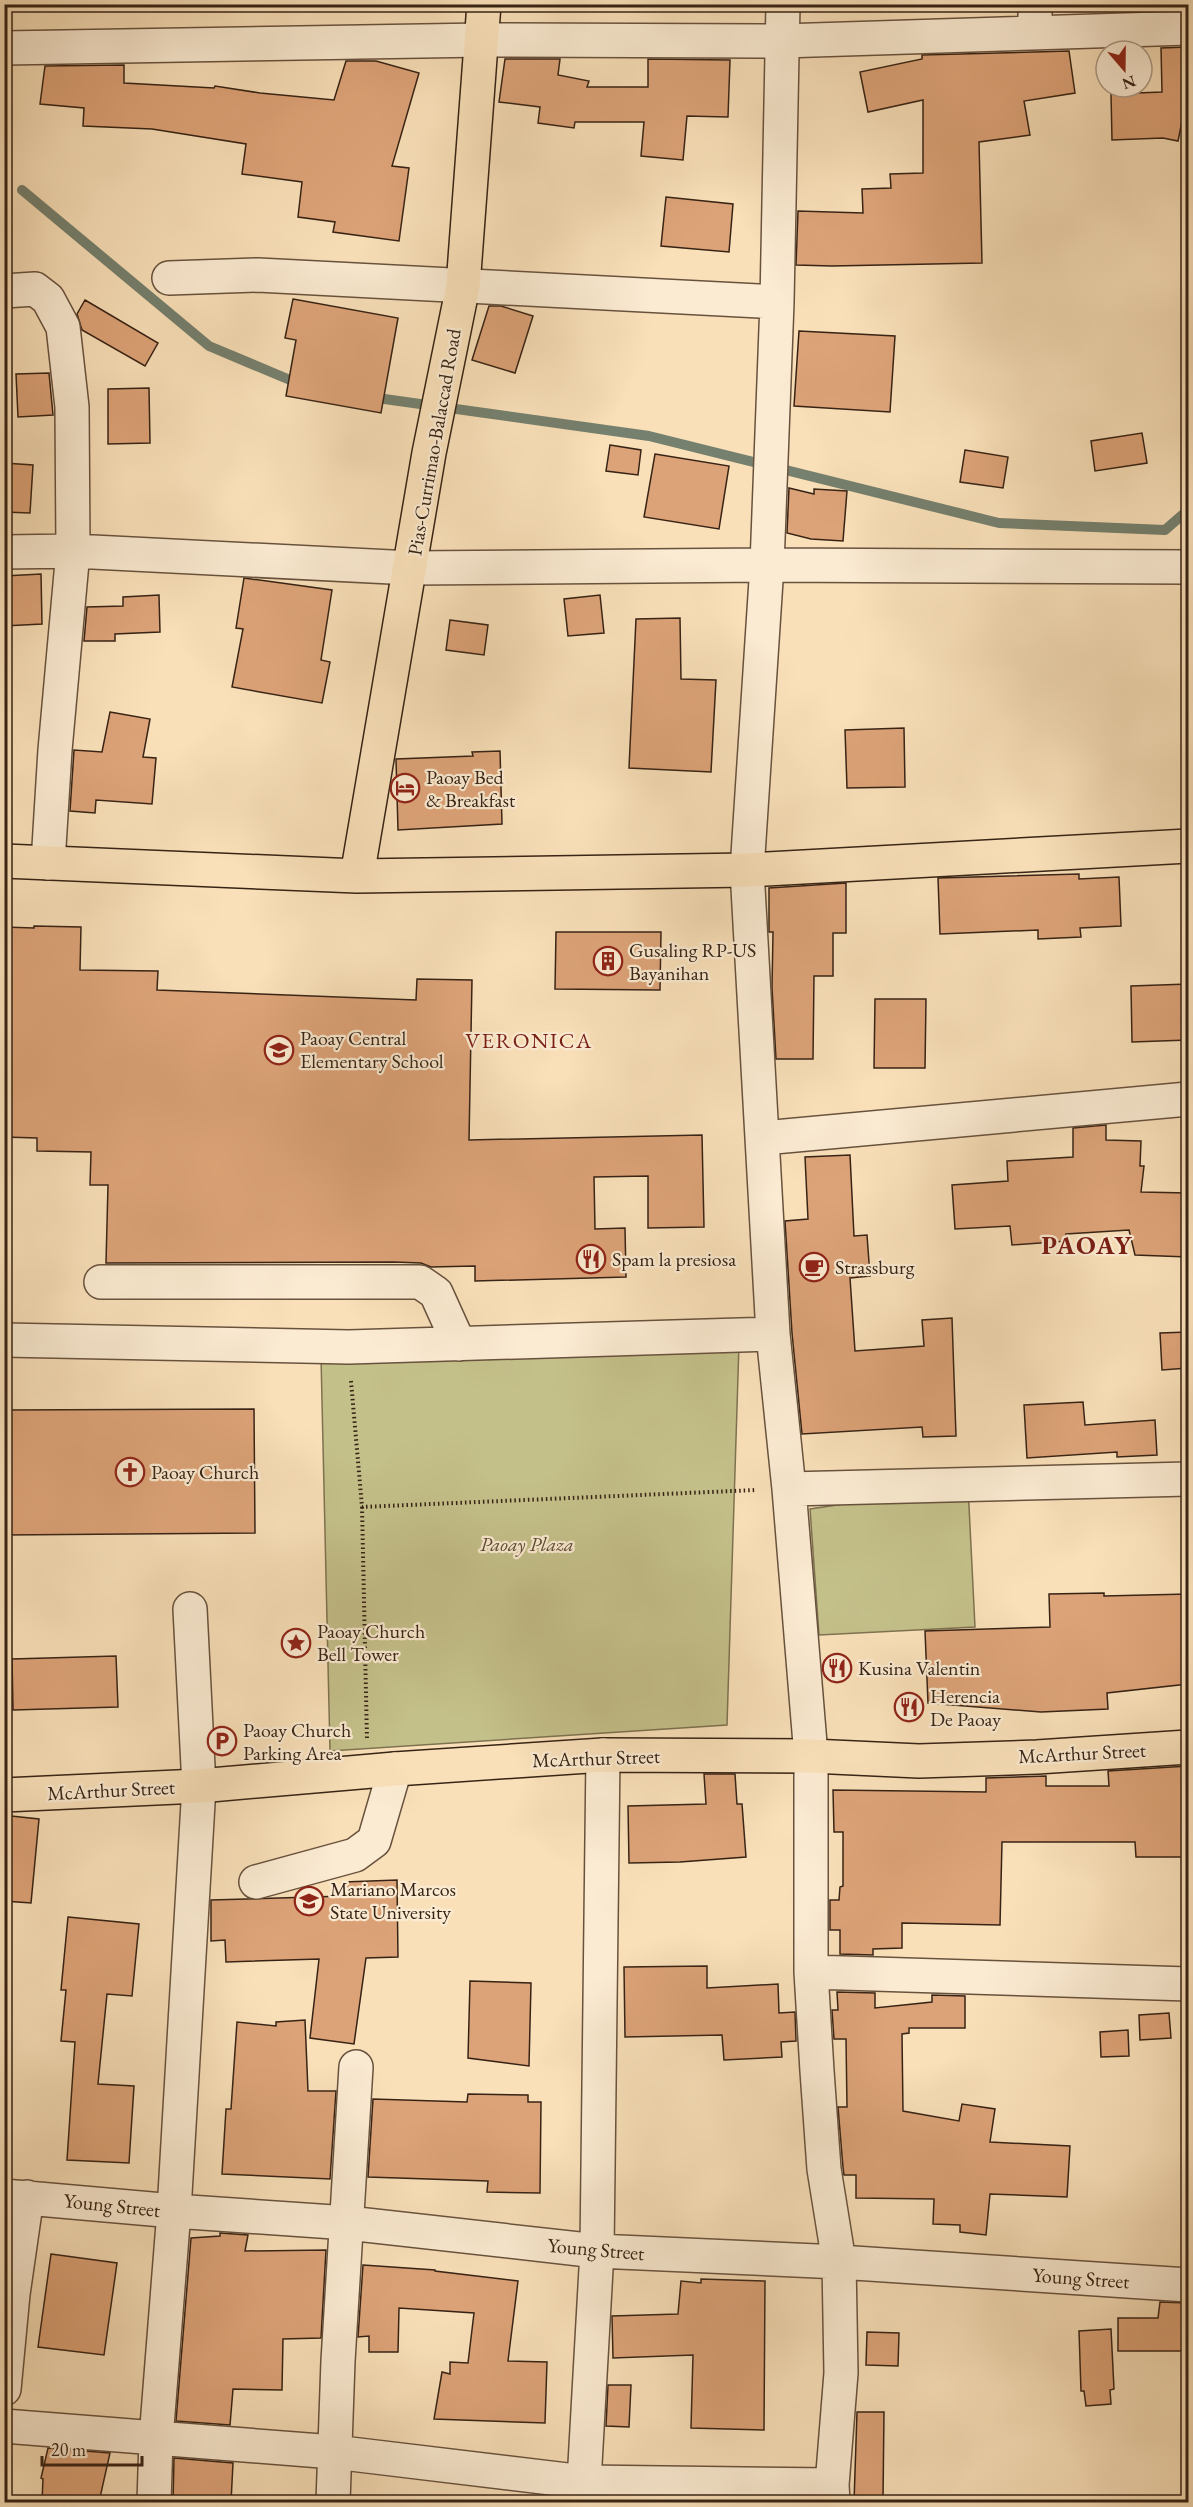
<svg xmlns="http://www.w3.org/2000/svg" width="1193" height="2507" font-family="'EB Garamond',serif">
<style>
.green{fill:#c4c08a;stroke:#7e7250;stroke-width:1.5}
.lines{fill:none;stroke-linecap:round;stroke-linejoin:round}
.stream{stroke:#75806e;stroke-width:10}
.building{fill:#dda378;stroke:#372315;stroke-width:1.5}
.minor-casing{stroke:#68523e;stroke-width:36}
.major-casing{stroke:#372315;stroke-width:36}
.path{stroke:#372315;stroke-width:4;stroke-dasharray:1.5 3;stroke-linecap:butt}
.minor{stroke:#fbebd2;stroke-width:33}
.major{stroke:#f9e0b9;stroke-width:33}
.labels{text-anchor:middle;stroke-width:4.5;stroke-linejoin:round;paint-order:stroke}
.street-label{font-size:20px;fill:#372315;stroke:#fbebd2}
.poi-label{font-size:20px;fill:#372315;stroke:#fbebd2;text-anchor:start}
.park-label{font-size:20px;font-style:italic;fill:#5a4a32;stroke:#fbebd2}
.quarter-label{font-size:22px;letter-spacing:1.5px;fill:#7a1f14;stroke:#fbebd2}
.district-label{font-size:26px;font-weight:bold;letter-spacing:1.5px;fill:#7a1f14;stroke:#fbebd2}
</style>
<rect width="100%" height="100%" fill="#f9e0b9"/>
<filter id="stains"><feTurbulence type="fractalNoise" baseFrequency=".00333" numOctaves="4"/><feColorMatrix values="0 0 0 0 .2 0 0 0 0 .09 0 0 0 0 .02 0 0 0 .5 -.17"/></filter>
<radialGradient id="worn" r=".72"><stop offset=".6" stop-color="#630" stop-opacity="0"/><stop offset="1" stop-color="#630" stop-opacity=".3"/></radialGradient>
<path class="green" d="M739,1344L727,1725L330,1751L321,1357Z
M968,1486L975,1627L819,1635L810,1509Z"/>
<g class="lines">
<path class="stream" d="M22,190L209,346L302,385
M370,397L649,436L999,523L1165,530L1188,510"/>
</g>
<path class="building" d="M1188,47V106H1185L1178,141L1163,138L1112,140L1111,94L1162,92L1161,48Z
M1069,51L1075,93L1024,101L1030,135L979,142L982,263L832,266L796,265L798,211L863,213L862,189L891,188L890,174L923,173V100L868,112L860,72L922,59V55Z
M505,59H560L558,75L589,81L587,87H648V59L730,60L728,117L687,116L683,160L641,156L644,122H575L574,128L538,123L540,107L499,102Z
M346,61H376L419,73L392,166L409,168L399,241L333,232L335,222L298,217L302,182L242,174L246,144L152,129L83,126L84,108L40,104L45,66L124,65V83L214,88L215,86L260,93L334,100Z
M666,197L733,204L729,252L661,246Z
M293,299L398,318L381,413L286,396L296,340L285,338Z
M85,300L158,343L145,366L82,330L77,314Z
M489,306H501L533,316L515,373L472,360Z
M799,331L895,336L890,412L794,406Z
M49,373L53,415L18,417L16,374Z
M149,388L150,443L108,444V389Z
M1142,433L1147,463L1095,471L1091,441Z
M610,445L641,450L638,475L606,471Z
M965,450L1008,457L1003,488L960,482Z
M655,454L729,466L719,529L644,517Z
M4,463L33,465L30,513L4,512Z
M789,488L814,494V489L847,491L843,541L811,539L787,533Z
M41,574L42,624L4,626V576Z
M244,578L332,590L321,660L330,662L322,703L232,687L243,629L236,628Z
M159,595L160,632L115,634V641H84L87,607L123,606V597Z
M600,595L604,633L568,636L564,599Z
M680,618L681,679L716,680L711,772L629,768L636,619Z
M450,620L488,625L484,655L446,650Z
M110,712L150,719L143,757L156,758L152,804L96,800L95,813L70,811L74,750L102,752Z
M904,728L905,787L847,788L845,730Z
M500,751L502,824L398,830L396,759L473,756L472,752Z
M1079,874V879L1119,877L1121,926L1080,928L1081,937L1038,939V930L940,934L938,878Z
M846,883V933H833V976H814L813,1059H776L772,988L773,932H769V888Z
M34,926L81,927L80,970L158,971L157,990L416,1000L417,979L472,980L469,1140L702,1135L704,1227L648,1228V1176L594,1177L595,1229L625,1228L626,1277L475,1281V1266L431,1267L421,1263L394,1262L106,1263L108,1185H90L91,1152L37,1151V1138L4,1137V927L34,928Z
M556,932H661L660,990L555,989Z
M1188,984V1040L1132,1042L1131,986Z
M875,999H926L925,1068H874Z
M1106,1125V1140L1141,1141L1140,1166H1144L1141,1192L1188,1193V1257L1135,1255L1129,1230L1066,1234L1067,1241L1012,1245L1010,1226L955,1229L952,1185L1008,1181L1007,1161L1073,1157V1128Z
M850,1155L854,1236L867,1235L870,1276L850,1278L855,1351L924,1346L922,1320L952,1318L956,1436L923,1437L922,1427L802,1434L792,1333L785,1221L808,1219L805,1157Z
M1188,1332V1368L1162,1370L1160,1333Z
M1083,1402L1085,1425L1155,1420L1157,1455L1117,1457V1452L1027,1458L1024,1405Z
M254,1409L255,1533L4,1535V1410Z
M1104,1593V1596L1188,1594V1684L1107,1693L1108,1709L1041,1712L928,1703L925,1631L1050,1627L1049,1594Z
M116,1656L118,1707L13,1710L12,1659Z
M1188,1766V1795H1184L1185,1857H1136L1135,1842H1002L1000,1925L902,1923V1948L873,1949V1955L840,1954V1930H830V1900H839L840,1887L843,1886V1832H834L833,1790L986,1792V1778L1046,1776V1786H1109L1108,1771Z
M704,1774H735L737,1804H742L746,1857L680,1862L629,1863L628,1806L706,1804Z
M11,1816L39,1819L31,1903L4,1901Z
M397,1880L398,1957L366,1958L354,2044L310,2038L319,1959L226,1962L225,1940L211,1941V1900L345,1896L344,1882Z
M68,1917L139,1924L132,1996L107,1994L98,2084L134,2086L129,2163L67,2160L75,2042L61,2041L66,1990H61Z
M707,1966V1988L778,1984L779,2013L795,2012L796,2041L781,2042L782,2057L724,2060L722,2035L625,2037L624,1967Z
M470,1981L531,1983L529,2066L468,2058Z
M837,1992L875,1993V2008L932,2002V1995L965,1996V2028H909V2033L902,2034L903,2111L959,2121L962,2104L995,2109L990,2142L1070,2146L1067,2197L990,2194L986,2235L960,2232V2225L933,2224L934,2199L856,2198V2175H844L843,2167L838,2107H847L846,2039H834L832,2010H838Z
M1169,2013L1171,2038L1140,2040L1139,2015Z
M305,2020L308,2091H336L330,2179L222,2174L226,2109H231L237,2022L276,2026V2022Z
M1128,2030L1129,2056L1101,2057L1100,2032Z
M468,2094L528,2095V2102H541L540,2193L487,2192L488,2181L368,2177L373,2099L467,2102Z
M220,2233L248,2235L245,2251L326,2250L321,2338L283,2339L282,2390L233,2389L230,2425L176,2421L191,2238L220,2236Z
M51,2254L117,2263L104,2355L38,2347Z
M363,2265L435,2270V2271L518,2281L508,2361L547,2362L545,2423L434,2419L442,2372L450,2374V2362L468,2363L474,2313L399,2308L398,2352H369V2336L358,2337Z
M701,2279L765,2281L764,2430L691,2428L693,2355L613,2358L612,2316L678,2314L681,2281L701,2283Z
M1160,2302L1188,2303V2351H1118V2318H1158Z
M1111,2329L1114,2389L1110,2390L1111,2404L1086,2406L1084,2391H1081L1079,2331Z
M867,2332L899,2333L898,2366L866,2365Z
M608,2385H631L629,2427L606,2426Z
M857,2412H884L883,2499L854,2502Z
M48,2448L110,2453L99,2502H42L43,2479L41,2478Z
M174,2458L233,2463L231,2502H173Z"/>
<g class="lines">
<g class="minor-casing">
<path id="minor" d="M783,4L777,302L767,565L747,870L773,1334L789,1489L811,1756V1972L817,2071L824,2169L839,2262L841,2373L832,2485L833,2502
M1035,4V33
M4,48L483,40L782,41L1188,28
M169,278L258,275L777,302
M4,291L35,289L48,299L63,327L72,407L73,551L55,750L48,863
M4,552L73,551L411,568L767,565L1188,567
M763,1138L1188,1099
M101,1282H420L436,1293L459,1344
M4,1340L349,1347L773,1334
M789,1489L1188,1479
M256,1882L355,1855L374,1841L395,1769
M811,1972L1188,1984
M4,2196L174,2211L348,2223L597,2251L839,2262L1188,2285
M4,2389L13,2294L27,2197
M4,2426L334,2452L584,2482L832,2485
M584,2482L597,2251L603,1755
M154,2502L156,2439L174,2211L199,1786L190,1609
M333,2502L338,2361L356,2067"/>
</g>
<g class="major-casing">
<path id="major" d="M4,861L357,876L747,870L1188,846
M357,876L429,453L463,286L484,4
M4,1795L199,1786L395,1769L603,1755L811,1756L919,1761L1037,1757L1188,1747"/>
</g>
<path class="path" d="M351,1381L362,1507L756,1490
M362,1507L367,1740"/>
<use href="#minor" class="minor"/>
<use href="#major" class="major"/>
</g>
<defs>
<g id="hotel-ring" transform="scale(1.5)"><circle r="9.5" fill="#fbebd2" stroke="#8f2418" stroke-width="1.5"/><path d="M-6-4.5h1.5V1H6V5H4.5V3h-9V5H-6ZM-4 0a1.8 1.8 0 1 1 3.6 0ZM.5 0V-2.5h3Q6-2.5 6 0Z" fill="#8f2418"/></g>
<g id="building-ring" transform="scale(1.5)"><circle r="9.5" fill="#fbebd2" stroke="#8f2418" stroke-width="1.5"/><path d="M-4-6H4V6H1V3H-1V6H-4ZM-2.5-4.3h1.7v1.8h-1.7ZM.8-4.3h1.7v1.8H.8ZM-2.5-1h1.7V.8h-1.7ZM.8-1h1.7V.8H.8Z" fill="#8f2418"/></g>
<g id="school-ring" transform="scale(1.5)"><circle r="9.5" fill="#fbebd2" stroke="#8f2418" stroke-width="1.5"/><path d="M0-5L7-2L0 1L-7-2ZM-4 1L0 2.5L4 1V4Q0 6-4 4Z" fill="#8f2418"/></g>
<g id="restaurant-ring" transform="scale(1.5)"><circle r="9.5" fill="#fbebd2" stroke="#8f2418" stroke-width="1.5"/><path d="M-5-6h1v4h1v-4h1v4h1v-4h1v5L-1.5 .5V6h-2V.5L-5-1ZM5-6V6H3V1.5H1.5Q1.5-4 5-6Z" fill="#8f2418"/></g>
<g id="cafe-ring" transform="scale(1.5)"><circle r="9.5" fill="#fbebd2" stroke="#8f2418" stroke-width="1.5"/><path d="M-5.5-4.5H6V0H3Q3 3.5 0 3.5H-2.5Q-5.5 3.5-5.5 0ZM3-3.2v2h1.7v-2ZM-6 4.5H4V6H-6Z" fill="#8f2418"/></g>
<g id="church-ring" transform="scale(1.5)"><circle r="9.5" fill="#fbebd2" stroke="#8f2418" stroke-width="1.5"/><path d="M-1.2-6h2.4v3.5h3.3v2.4h-3.3V6h-2.4V-.1h-3.3v-2.4h3.3Z" fill="#8f2418"/></g>
<g id="sight-ring" transform="scale(1.5)"><circle r="9.5" fill="#fbebd2" stroke="#8f2418" stroke-width="1.5"/><path d="M0-6L1.8-2.2L6-1.7L2.9 1.2L3.7 5.4L0 3.3L-3.7 5.4L-2.9 1.2L-6-1.7L-1.8-2.2Z" fill="#8f2418"/></g>
<g id="parking-ring" transform="scale(1.5)"><circle r="9.5" fill="#fbebd2" stroke="#8f2418" stroke-width="1.5"/><path d="M-3.5-5.5H1a3.5 3.5 0 0 1 0 7H-1V5.5H-3.5ZM-1-3.4V-.6H.8a1.4 1.4 0 0 0 0-2.8Z" fill="#8f2418"/></g>
<g id="university-ring" transform="scale(1.5)"><circle r="9.5" fill="#fbebd2" stroke="#8f2418" stroke-width="1.5"/><path d="M0-5L7-2L0 1L-7-2ZM-4 1L0 2.5L4 1V4Q0 6-4 4Z" fill="#8f2418"/></g>
</defs>
<g fill-rule="evenodd">
<use href="#hotel-ring" x="405" y="788"/>
<use href="#building-ring" x="608" y="961"/>
<use href="#school-ring" x="279" y="1050"/>
<use href="#restaurant-ring" x="591" y="1259"/>
<use href="#cafe-ring" x="814" y="1267"/>
<use href="#church-ring" x="130" y="1472"/>
<use href="#sight-ring" x="296" y="1643"/>
<use href="#restaurant-ring" x="837" y="1668"/>
<use href="#restaurant-ring" x="909" y="1707"/>
<use href="#parking-ring" x="222" y="1741"/>
<use href="#university-ring" x="309" y="1901"/>
</g>
<g class="labels">
<g class="street-label">
<text transform="translate(434 442) rotate(-80)" y="7">Pias-Currimao-Balaccad Road</text>
<text transform="translate(1082 1753) rotate(-3)" y="7">McArthur Street</text>
<text transform="translate(596 1758) rotate(-2)" y="7">McArthur Street</text>
<text transform="translate(111 1790) rotate(-3)" y="7">McArthur Street</text>
<text transform="translate(112 2205) rotate(6)" y="7">Young Street</text>
<text transform="translate(596 2249) rotate(5)" y="7">Young Street</text>
<text transform="translate(1081 2278) rotate(4)" y="7">Young Street</text>
</g>
<g class="poi-label">
<text x="426" y="784">Paoay Bed<tspan x="426" dy="23">&amp; Breakfast</tspan></text>
<text x="629" y="957">Gusaling RP-US<tspan x="629" dy="23">Bayanihan</tspan></text>
<text x="300" y="1045">Paoay Central<tspan x="300" dy="23">Elementary School</tspan></text>
<text x="612" y="1266">Spam la presiosa</text>
<text x="835" y="1274">Strassburg</text>
<text x="151" y="1479">Paoay Church</text>
<text x="317" y="1638">Paoay Church<tspan x="317" dy="23">Bell Tower</tspan></text>
<text x="858" y="1675">Kusina Valentin</text>
<text x="930" y="1703">Herencia<tspan x="930" dy="23">De Paoay</tspan></text>
<text x="243" y="1737">Paoay Church<tspan x="243" dy="23">Parking Area</tspan></text>
<text x="330" y="1896">Mariano Marcos<tspan x="330" dy="23">State University</tspan></text>
</g>
<g class="park-label">
<text x="527" y="1551">Paoay Plaza</text>
</g>
<g class="quarter-label">
<text x="529" y="1048">VERONICA</text>
</g>
<g class="district-label">
<text x="1087" y="1254">PAOAY</text>
</g>
</g>
<rect width="1193" height="2507" fill="none" stroke="#f9e0b9" stroke-width="24"/>
<rect x="6" y="6" width="1181" height="2495" fill="none" stroke="#372315" stroke-width="3"/>
<rect x="12" y="12" width="1169" height="2483" fill="none" stroke="#372315" stroke-width="1.5"/>
<g transform="translate(1124 69) rotate(160)"><circle r="28" fill="#fbebd2" stroke="#ad9b86" stroke-width="1.5"/>
<path d="M0-4.5L10 22L0 15L-10 22Z" fill="#8f2418"/>
<text y="-9" font-size="16" font-weight="bold" text-anchor="middle" fill="#372315">N</text>
</g>
<path d="M42 2456v9h100v-9" fill="none" stroke="#372315" stroke-width="3"/>
<text x="51" y="2456" font-size="18" fill="#372315" stroke="#fbebd2" stroke-width="4.5" paint-order="stroke">20 m</text>
<rect width="100%" height="100%" filter="url(#stains)"/>
<rect width="100%" height="100%" fill="url(#worn)"/>
</svg>
